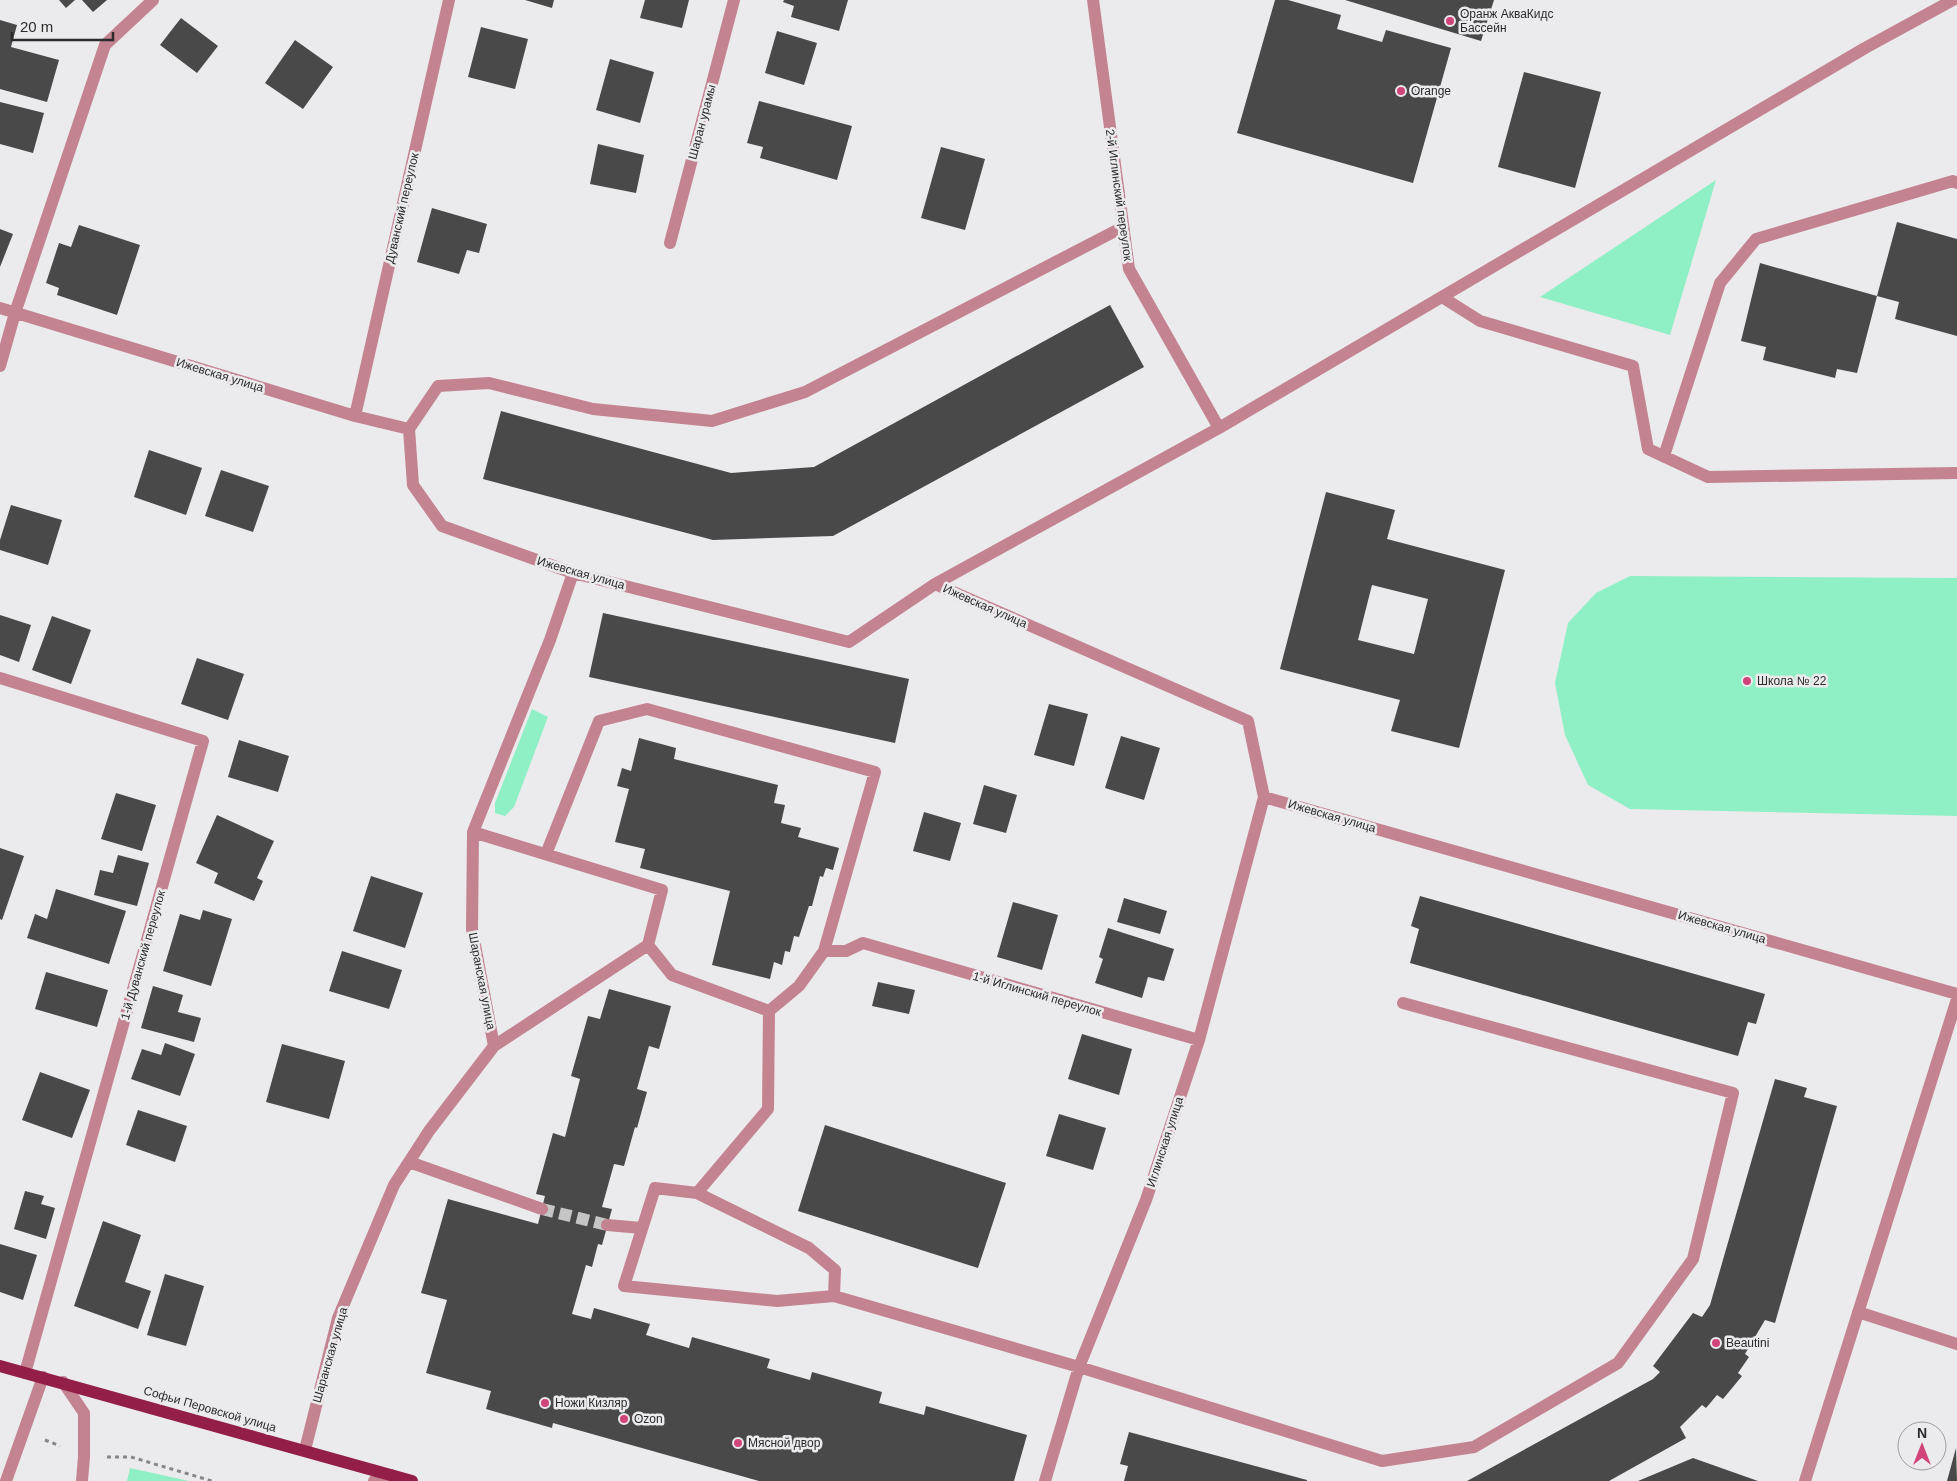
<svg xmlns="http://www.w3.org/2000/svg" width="1957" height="1481" font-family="Arial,sans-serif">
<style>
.green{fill:#8fefc5}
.building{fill:#4a494a;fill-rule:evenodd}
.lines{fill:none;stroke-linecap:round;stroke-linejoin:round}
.minor-tunnel{stroke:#c5c5c6;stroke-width:12;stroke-dasharray:12 6;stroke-linecap:butt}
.path{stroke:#878788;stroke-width:3;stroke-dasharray:4 4;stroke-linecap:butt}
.minor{stroke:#c38390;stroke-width:12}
.major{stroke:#931f48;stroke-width:12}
.poi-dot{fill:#d04479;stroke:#ebebed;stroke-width:2}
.labels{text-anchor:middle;stroke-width:5;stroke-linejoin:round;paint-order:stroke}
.poi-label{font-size:12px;fill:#2b2b2c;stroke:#ebebed;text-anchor:start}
.street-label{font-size:12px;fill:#2b2b2c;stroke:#ebebed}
</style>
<rect width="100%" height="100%" fill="#ebebed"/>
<path class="green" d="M1716,180L1670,335L1540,297Z
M1630,576L1957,578V816L1630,809L1588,785L1565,735L1555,683L1568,623L1596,593Z
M532,709L548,717L514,807L505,816L495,813V803Z
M130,1468L189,1481H127Z"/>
<path class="building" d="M59,0H75L66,8Z
M82,0H107L93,12Z
M525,0H554L552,8Z
M645,0H689L682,28L640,18Z
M784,0H848L839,31L791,17L794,6L783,2Z
M1275,0H1288L1341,15L1337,29L1382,42L1386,30L1451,48L1413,183L1237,133Z
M1345,0H1494L1481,41Z
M181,18L218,46L197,73L160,45Z
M0,20L17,25L11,47L59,60L47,102L0,89Z
M481,27L528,39L515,89L468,77Z
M777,31L817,43L804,85L765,73Z
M295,40L333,67L303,109L265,83Z
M610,59L654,72L640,123L596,110Z
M1524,72L1601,92L1575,188L1498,167Z
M759,101L852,126L837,180L760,158L763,147L747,143Z
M0,102L44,113L33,153L0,144Z
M598,144L644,155L636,193L590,184Z
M941,147L985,159L965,230L921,218Z
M432,208L487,224L479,253L467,250L459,274L417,262Z
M1897,222L1957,239V336L1895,319L1899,302L1877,296Z
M79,225L140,245L117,315L57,295L59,288L46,283L59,243L71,247Z
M0,229L13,234L0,267Z
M1760,263L1877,296L1857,373L1837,369L1835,378L1763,360L1766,347L1741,341Z
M1110,305L1144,367L833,536L713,540L483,479L501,411L731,473L814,467Z
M149,450L202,468L186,515L134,497Z
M221,470L269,486L253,532L205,516Z
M1326,492L1395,510L1387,539L1505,570L1459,748L1391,731L1400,700L1280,669ZM1372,585L1428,599L1414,654L1358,640Z
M11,505L62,520L48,565L0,550V540Z
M603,613L909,679L895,743L589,677Z
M0,615L31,625L19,662L0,655Z
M52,616L91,630L71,684L32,670Z
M197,658L244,674L228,720L181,704Z
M1049,704L1088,714L1074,766L1034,755Z
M1121,736L1160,748L1144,800L1105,788Z
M639,738L676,748L674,759L778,785L774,803L785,805L781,823L801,828L798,837L839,848L833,870L826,868L823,877L820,876L812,906H809L799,937L794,936L790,952L785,951L782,965L774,962L770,979L712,965L730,891L640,868L645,849L615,842L629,789L617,786L622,768L631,771Z
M239,740L289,756L278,792L228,777Z
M984,785L1017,795L1006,833L973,824Z
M116,793L156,805L142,851L101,839Z
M924,812L961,823L950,861L913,851Z
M217,815L274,841L257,878L263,881L254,901L214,883L218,873L196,863Z
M0,848L24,856L2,920L0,919Z
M118,855L149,863L137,906L94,895L100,870L113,873Z
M371,876L423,893L405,948L353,931Z
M56,889L126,911L109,964L27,938L35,914L47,919Z
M1420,896L1765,994L1756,1024L1748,1022L1738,1056L1410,963L1419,929L1411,926Z
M1124,898L1167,911L1160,934L1117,922Z
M1013,902L1058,915L1042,970L997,957Z
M203,910L232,919L211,986L163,971L180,914L200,920Z
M1108,928L1174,949L1164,981L1148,977L1142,998L1095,983L1103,959L1099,957Z
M342,951L402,970L389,1009L329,991Z
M46,972L108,990L97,1027L35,1009Z
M878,982L915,990L909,1014L872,1006Z
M153,986L183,995L178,1012L201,1018L194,1042L141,1028Z
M609,989L671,1006L659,1049L649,1046L637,1089L647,1092L637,1128L635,1127L624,1166L614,1164L602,1207L612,1209L602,1245L598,1244L592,1267L586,1265L572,1314L591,1319L594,1308L650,1324L646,1335L689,1348L692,1337L770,1359L767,1368L810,1380L812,1372L882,1392L879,1403L924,1415L926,1406L1027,1435L1014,1481H759L553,1423L552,1428L486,1409L491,1391L426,1373L447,1300L421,1293L448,1199L538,1224L545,1196L536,1194L553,1133L565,1137L580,1079L571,1076L588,1016L600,1019Z
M1082,1034L1132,1049L1119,1095L1068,1079Z
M165,1043L195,1054L180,1096L131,1079L142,1049L161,1055Z
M282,1044L345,1061L329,1119L266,1102Z
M40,1072L90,1090L72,1138L22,1120Z
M1775,1079L1807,1088L1804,1097L1837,1106L1775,1323L1765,1320L1745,1354L1749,1357L1738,1373L1742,1376L1723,1399L1717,1395L1706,1408L1702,1405L1680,1427L1686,1438L1609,1481H1467L1653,1379L1660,1372L1653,1366L1693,1313L1702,1317L1710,1305Z
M138,1110L187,1126L175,1162L126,1145Z
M1059,1114L1106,1128L1093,1170L1046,1156Z
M825,1125L1006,1183L978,1268L798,1211Z
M25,1191L44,1196L41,1204L55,1208L46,1239L14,1229Z
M103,1221L141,1235L125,1282L151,1291L138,1329L74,1306Z
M0,1244L37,1255L23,1300L0,1292Z
M165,1274L204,1286L186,1346L147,1335Z
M1129,1432L1307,1480V1481H1124L1128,1466L1120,1464Z
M1956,1448L1957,1481H1947Z
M1693,1458L1758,1481H1638Z"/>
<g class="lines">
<path class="minor-tunnel" d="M542,1209L607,1225"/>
<path class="path" d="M45,1440L60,1446
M107,1457H131L212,1481"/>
<path class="minor" d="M1093,0L1129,269L1219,428
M670,243L734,0
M1442,297L1480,321L1633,366L1648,449L1708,477L1957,473
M0,308L355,416L409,429L413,485L442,526L573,573L849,642L935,584L1248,721L1264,797L1199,1040L1146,1200L1079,1367L1045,1481
M0,366L15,313L105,45L153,0
M355,416L449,0
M409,429L438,386L489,383L593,409L712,421L805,392L1123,227
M1664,456L1720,283L1756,239L1953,181L1957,183
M935,584L1219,428L1865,48L1953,0
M0,678L203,741L25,1373
M1264,797L1957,994
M473,832L662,890L648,945L494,1046
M546,854L599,721L647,709L875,772L824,951L799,986L769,1011L768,1109L697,1193
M648,945L672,975L769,1011
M824,951H846L863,943L1199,1040
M409,1162L542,1209
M607,1225L642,1228
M834,1296L835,1270L809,1248L697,1193L655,1188L624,1286L777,1301L834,1296L1079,1367L1382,1461L1474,1447L1618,1363L1693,1259L1733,1093L1403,1003
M1858,1312L1957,1344
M63,1382L84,1413V1457L82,1481
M305,1450L338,1318L394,1185L429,1131L494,1046L472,929L473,832L550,640L573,573
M6,1481L43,1377
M374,1481L391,1475
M1805,1481L1957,999"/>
<path class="major" d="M0,1366L412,1481"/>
</g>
<g class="poi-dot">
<circle cx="1450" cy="21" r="5"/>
<circle cx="1401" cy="91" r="5"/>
<circle cx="1747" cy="681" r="5"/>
<circle cx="1716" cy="1343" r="5"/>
<circle cx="545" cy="1403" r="5"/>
<circle cx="624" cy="1419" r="5"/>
<circle cx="738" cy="1443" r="5"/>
</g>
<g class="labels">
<g class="poi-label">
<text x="1460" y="18">Оранж АкваКидс<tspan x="1460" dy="14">Бассейн</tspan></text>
<text x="1411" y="95">Orange</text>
<text x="1757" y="685">Школа № 22</text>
<text x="1726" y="1347">Beautini</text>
<text x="555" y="1407">Ножи Кизляр</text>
<text x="634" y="1423">Ozon</text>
<text x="748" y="1447">Мясной двор</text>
</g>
<g class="street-label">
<text transform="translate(702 122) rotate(-75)" y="4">Шаран урамы</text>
<text transform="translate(1119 195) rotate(82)" y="4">2-й Иглинский переулок</text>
<text transform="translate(402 208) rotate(-77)" y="4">Дуванский переулок</text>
<text transform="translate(220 375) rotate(17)" y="4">Ижевская улица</text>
<text transform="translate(581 573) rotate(16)" y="4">Ижевская улица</text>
<text transform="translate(985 606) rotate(24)" y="4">Ижевская улица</text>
<text transform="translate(1332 816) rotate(16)" y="4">Ижевская улица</text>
<text transform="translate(1722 927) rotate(16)" y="4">Ижевская улица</text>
<text transform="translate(143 955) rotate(-74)" y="4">1-й Дуванский переулок</text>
<text transform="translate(482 981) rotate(79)" y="4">Шаранская улица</text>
<text transform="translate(1037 994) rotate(16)" y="4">1-й Иглинский переулок</text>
<text transform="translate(1165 1142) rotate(-72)" y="4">Иглинская улица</text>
<text transform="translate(330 1355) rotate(-74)" y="4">Шаранская улица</text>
<text transform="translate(210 1409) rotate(16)" y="4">Софьи Перовской улица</text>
</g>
</g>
<g transform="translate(1922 1446)"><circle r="24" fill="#ebebed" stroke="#9e9ea0"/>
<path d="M0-4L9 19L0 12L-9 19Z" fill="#d04479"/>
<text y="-8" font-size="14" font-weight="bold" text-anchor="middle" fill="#2b2b2c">N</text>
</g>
<path d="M12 32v8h101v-8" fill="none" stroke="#2b2b2c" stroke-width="2.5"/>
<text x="20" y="32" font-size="15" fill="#2b2b2c" stroke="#ebebed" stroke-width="4" paint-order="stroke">20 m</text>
</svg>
